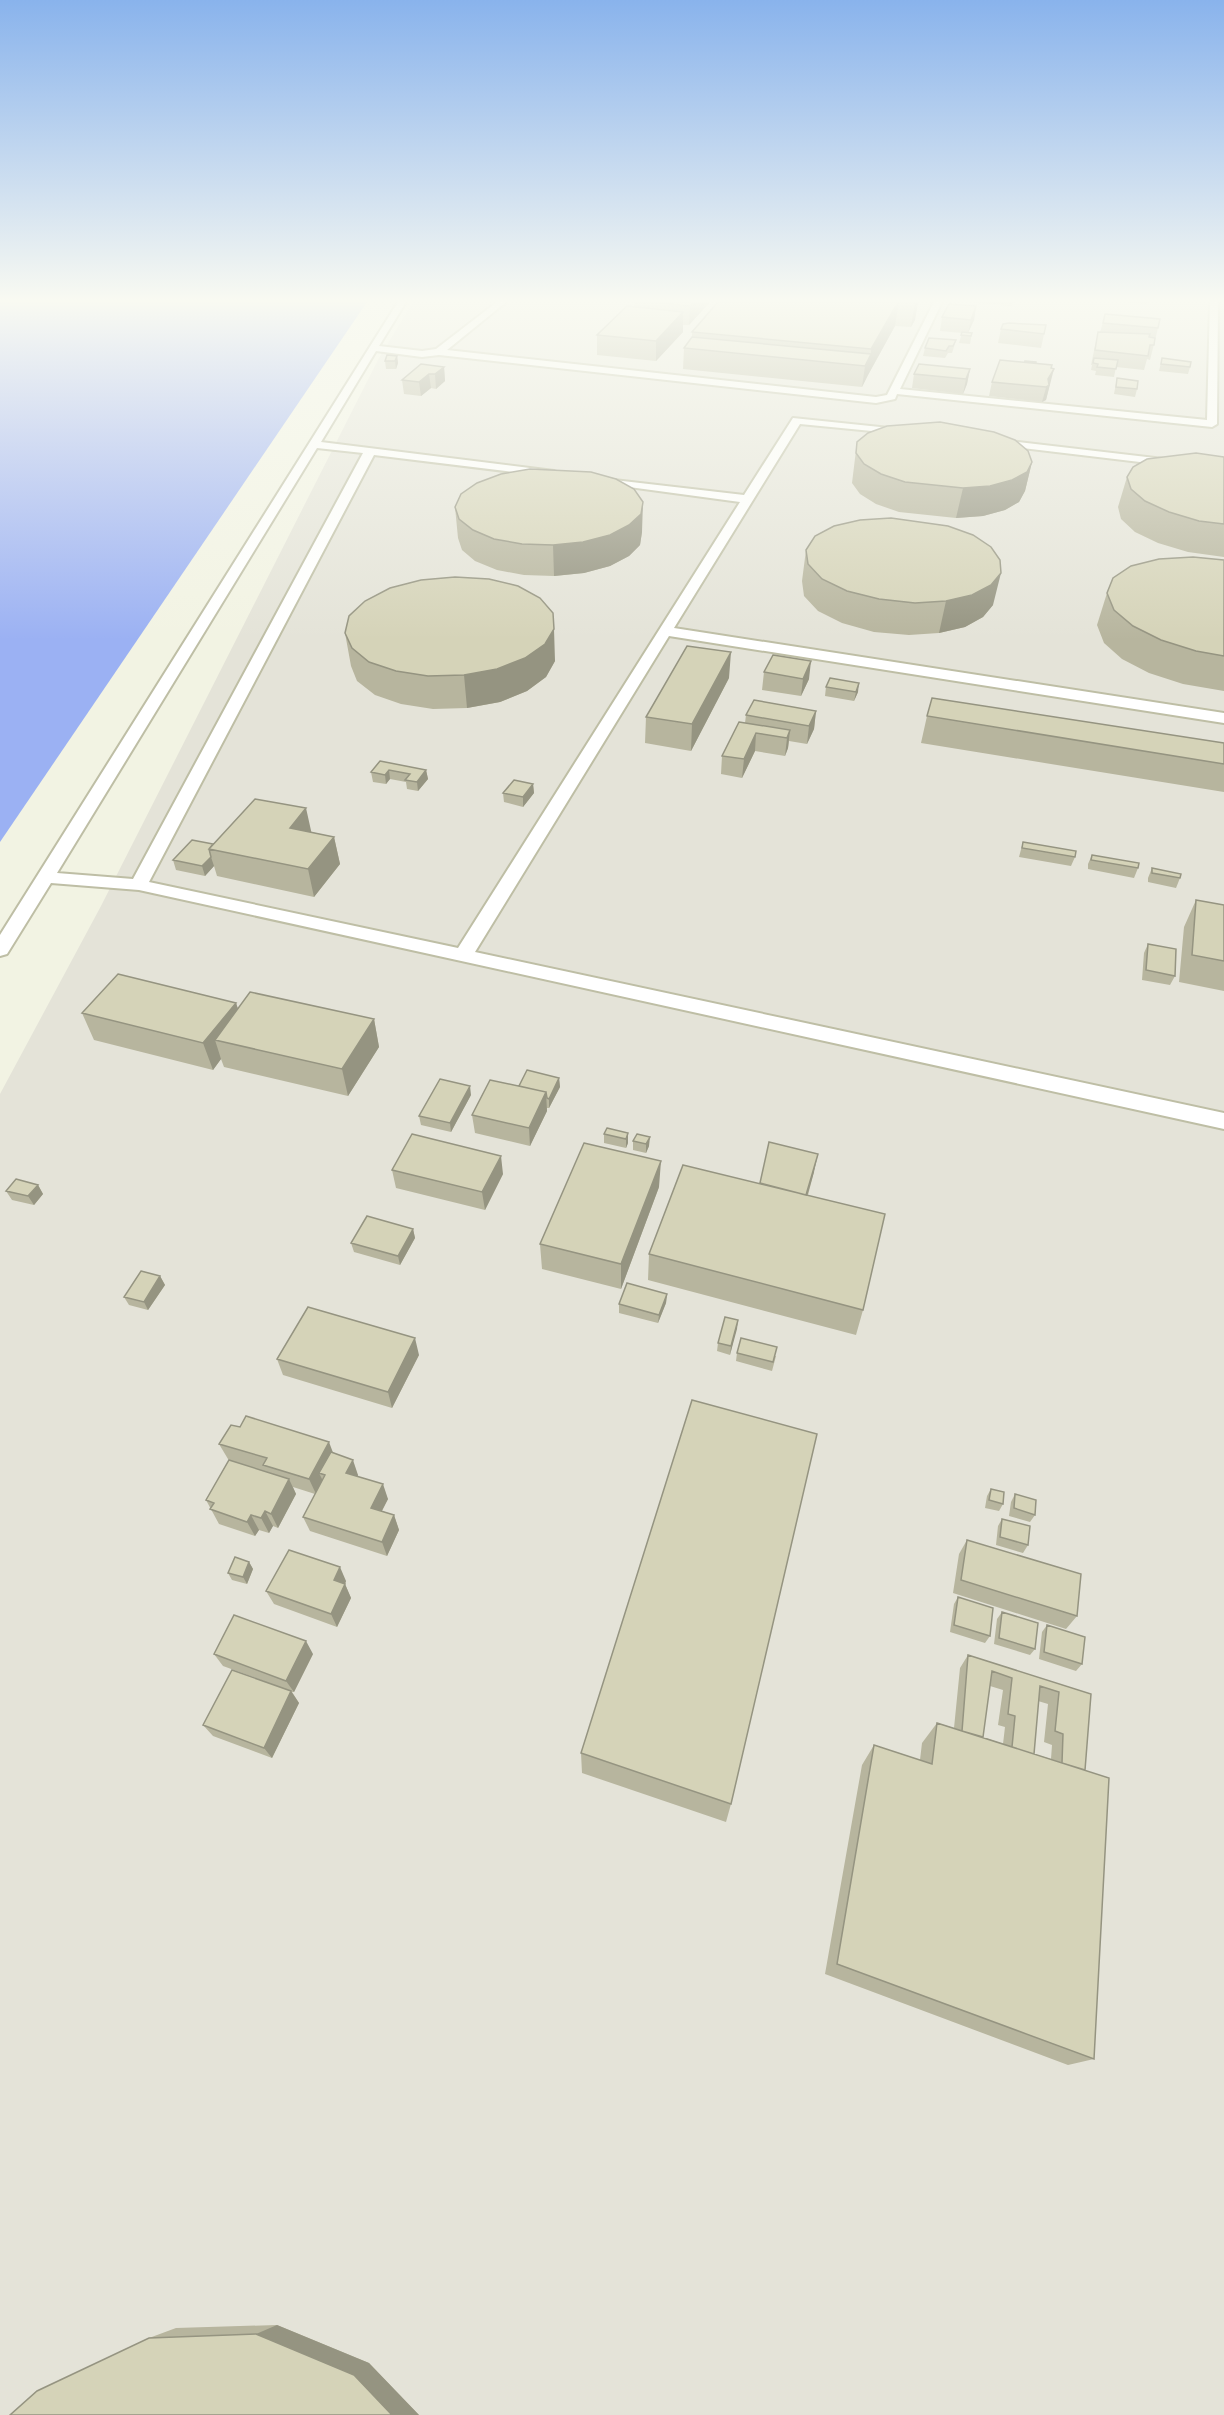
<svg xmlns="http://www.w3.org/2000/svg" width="1224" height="2415" font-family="Ubuntu,sans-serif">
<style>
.industrial{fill:#e4e3d8}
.water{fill:#9bb1f3}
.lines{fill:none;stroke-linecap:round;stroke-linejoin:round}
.service-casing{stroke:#bebea5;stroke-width:4}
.service{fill:#fff;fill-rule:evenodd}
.wall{fill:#b7b59e;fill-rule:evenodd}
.shaded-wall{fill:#959481}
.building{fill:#d5d3b8;stroke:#959481;stroke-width:1.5}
</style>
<rect width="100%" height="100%" fill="#f2f3e3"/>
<path class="industrial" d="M413,302H1224V2415H0V1094L101,906L379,358Z"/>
<path class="water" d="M0,302H367L0,842Z"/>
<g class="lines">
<g class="service-casing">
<path id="service" d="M398,302H406L379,346L422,351L436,349L497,302H506L447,350L876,397L887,395L934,302H942L900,389L1207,420L1210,302H1218L1217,424L1212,427L897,394L895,399L876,403L439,355L422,357L376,351L321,442L554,471L560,474L554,477L374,455L149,882L458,948L740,502L592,482L588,481V477L744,495L793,418L909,430L914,433L913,435L800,424L674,628L1224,713V723L669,636L475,952L1224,1113V1129L139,890L51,883L7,954L0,956V935ZM317,448L363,453L133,879L57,873Z
M993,439L1224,466V472L989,444L988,442Z"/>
</g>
<use href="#service" class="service"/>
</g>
<path class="wall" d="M634,302H710L689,325H683V332L656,361L597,355V335L634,307Z
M718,302H918L915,320L911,327L895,326L868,375L862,387L683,369L684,348L692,337V332Z
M976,302H1014L1012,306L976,303Z
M1125,302H1147V304Z
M976,306L974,320L968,333H972L970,344L959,343L962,333L940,331L942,317Z
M1105,314L1158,328L1150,360L1147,359L1144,370L1116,367L1114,377L1095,375L1096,371L1091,370L1092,365H1091L1095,346L1098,332L1100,333Z
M1046,325L1041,348L998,343L1001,329Z
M956,340L954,347L952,353H948L945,358L923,356L925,348Z
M397,356L398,363L396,369H386L385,361Z
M1162,358L1190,367L1188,374L1159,371Z
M1036,363L1051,368L1050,383L1046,400L1042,402L989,396L992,382Z
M444,367L445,381L436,389L431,388L421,396L404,394L402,380Z
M970,369L967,384L963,394L912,388L914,374Z
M1117,378L1137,389L1135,397L1114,394Z
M857,442L1032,462L1025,491L1019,502L1005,510L983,516L956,518L899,512L876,504L860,494L852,483Z
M1224,457V557L1188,552L1158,543L1135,532L1121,519L1118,507L1127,477Z
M455,507L642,532L640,545L629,556L610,566L584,573L554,576L524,575L497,570L475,561L462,550L458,538Z
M806,550L993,605L983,617L965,627L939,633L909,635L874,632L842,623L818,611L804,596L802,581Z
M1224,560V691L1183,684L1149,673L1122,659L1104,643L1097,625L1107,593Z
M345,633L555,661L546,677L527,691L500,702L467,708L433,709L401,704L375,695L357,681L351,666Z
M764,672L809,679L801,696L762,690Z
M729,678L691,751L645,743L646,717Z
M826,687L858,692L854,701L825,696Z
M816,711L814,729L807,744L789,741L788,748L785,756L755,751L742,778L721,774L722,756L745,723L746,715Z
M927,716L1224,743V792L921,743Z
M380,761L426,770L428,779L418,791L407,789L406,782L390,779L386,784L373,782L371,772Z
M533,784L534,793L523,807L504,802L503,793Z
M311,832L334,837L340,864L314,897L217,876L214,866L205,876L176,870L173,860L213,844Z
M1023,842L1075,857L1071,866L1019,857Z
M1092,855L1138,868L1134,878L1088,869V864Z
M1152,868L1180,878L1176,888L1148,882V878Z
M1196,900L1224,905V991L1179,982L1184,927Z
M1148,944L1175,976L1170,985L1142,980L1144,953Z
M236,1003L238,1009L374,1019L379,1047L348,1096L224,1067L221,1059L213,1070L94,1040L82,1013Z
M559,1078L560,1087L549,1108H547V1111L530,1146L475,1133L472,1115L519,1086Z
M471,1095L451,1132L421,1125L419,1116Z
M628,1133V1143L626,1148L604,1143V1134Z
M637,1134L649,1146L646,1153L633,1150V1141Z
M392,1170L503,1174L485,1210L396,1188Z
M814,1172L808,1195L863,1310L856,1335L648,1280L649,1254L760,1183Z
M38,1185L43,1194L34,1205L12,1200L6,1191Z
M659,1187L621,1289L542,1269L540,1244Z
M413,1229L415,1238L400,1265L354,1252L351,1243Z
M160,1276L165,1285L148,1310L129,1305L124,1297Z
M667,1294L666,1303L658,1323L619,1313V1304Z
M738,1320L730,1355L717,1351L718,1343Z
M737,1353L776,1356L772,1371L736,1361Z
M419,1355L392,1408L283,1375L277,1359Z
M219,1444L333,1453L358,1475V1476L388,1499L382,1511L394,1515L399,1530L387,1556L310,1531L303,1517L315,1494L293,1487L296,1494L278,1528L273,1526L269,1533L259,1530L255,1536L219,1524L206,1500L229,1460L228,1459Z
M991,1489L1003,1504L999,1511L985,1508L987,1496Z
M1015,1494L1035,1515L1030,1522L1009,1516L1011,1502Z
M1002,1519L1028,1545L1023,1553L996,1545L998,1526Z
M967,1540L1077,1616L1066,1629L953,1593L959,1554Z
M249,1562L253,1569L247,1584L232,1580L228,1573Z
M346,1581L345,1584L351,1598L337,1627L274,1604L266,1591Z
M958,1597L990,1636L985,1643L950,1632L954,1604Z
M1002,1612L1035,1649L1030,1655L994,1644L997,1619Z
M1047,1625L1082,1664L1076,1671L1039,1659L1042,1632Z
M214,1654H313L294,1692H292L299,1703L272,1758L213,1736L203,1725L264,1681L223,1666Z
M968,1655L1091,1694L1085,1770L1094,2059L1068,2065L825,1974L862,1765L874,1745L920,1760L922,1743L937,1723L954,1728L960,1668ZM990,1686L1003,1690L998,1725L1005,1727L1003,1744L983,1737ZM1038,1701L1048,1704L1044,1742L1052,1745L1051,1759L1034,1754Z
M581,1753L731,1804L726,1822L582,1773Z
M277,2325L369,2363L419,2415H10L149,2338L176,2328Z"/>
<path class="shaded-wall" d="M693,302H710L689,325L690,306Z
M899,302L895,326L868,375L862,387L865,366L871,354V349Z
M915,302H918L915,320L911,327Z
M976,306L974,320L968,333L971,320Z
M683,312V332L656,361V341Z
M397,356L398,363L396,369L395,361Z
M444,367L445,381L436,389L435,374Z
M970,369L967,384L963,394L966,379Z
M1054,369L1046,400L1042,402L1049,377Z
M429,374L431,388L421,396L419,382Z
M1032,462L1025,491L1019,502L1005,510L983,516L956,518L963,488Z
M643,502L642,532L640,545L629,556L610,566L584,573L554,576L553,545Z
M1001,573L993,605L983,617L965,627L939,633L946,601Z
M554,629L555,661L546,677L527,691L500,702L467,708L464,675Z
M731,652L729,678L691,751L692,724Z
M811,661L809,679L801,696L803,679Z
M859,683L858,692L854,701L856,692Z
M816,711L814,729L807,744L809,726Z
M790,730L788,748L785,756L787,738Z
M756,733L755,751L742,778L744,759Z
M389,770L390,779L386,784L385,775Z
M426,770L428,779L418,791L417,782Z
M533,784L534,793L523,807V797Z
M306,808L312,835L290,828Z
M334,837L340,864L314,897L308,869Z
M211,857L214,866L205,876L202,866Z
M236,1003L245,1030L215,1040L221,1059L213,1070L203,1043Z
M374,1019L379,1047L348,1096L342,1069Z
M559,1078L560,1087L549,1108V1099Z
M470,1086L471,1095L451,1132L450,1123Z
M546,1092L547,1111L530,1146L529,1128Z
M628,1133V1143L626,1148V1139Z
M650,1137L649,1146L646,1153V1144Z
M818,1154L814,1172L800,1221L804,1204Z
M501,1156L503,1174L485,1210L482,1192Z
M661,1161L659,1187L621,1289V1264Z
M38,1185L43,1194L34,1205L28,1196Z
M413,1229L415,1238L400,1265L398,1256Z
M160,1276L165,1285L148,1310L144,1302Z
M667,1294L666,1303L658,1323L659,1315Z
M738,1320L737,1329L730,1355L731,1346Z
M415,1338L419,1355L392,1408L388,1392Z
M329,1442L335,1458L325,1475L319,1473L323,1481L316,1494L309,1479Z
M353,1460L358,1475L352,1488L346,1473Z
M289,1479L296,1494L278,1528L271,1514Z
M383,1484L388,1499L376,1522L371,1508Z
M265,1511L273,1526L269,1533L261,1518Z
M251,1515L259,1530L255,1536L247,1522Z
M394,1515L399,1530L387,1556L382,1542Z
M249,1562L253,1569L247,1584L243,1577Z
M340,1567L346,1581L342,1592L345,1584L351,1598L337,1627L331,1614L334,1580Z
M306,1641L313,1654L294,1692L286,1681Z
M291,1691L299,1703L272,1758L264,1748Z
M277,2325L369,2363L419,2415H392L256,2334Z"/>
<path class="building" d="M652,302H693L690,306Z
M718,302H898L871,349L692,332Z
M949,304L976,306L971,320L942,317Z
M627,306L683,312L656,341L597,335Z
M1105,314L1160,319L1158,328L1103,323Z
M1009,323L1046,325L1044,334L1001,329L1003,324Z
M962,332L972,333L971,336L961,335Z
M1098,332L1150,334L1149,337L1155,338L1154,345H1150L1148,356L1095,350Z
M692,337L871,354L865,366L684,348Z
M929,338L956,340L953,346H949L946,351L925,348Z
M387,355L397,356L395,361H385Z
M1094,358L1118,360L1116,369L1097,367L1098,364L1093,363Z
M1162,358L1191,362L1190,367L1161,364Z
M1000,360L1052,365L1051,368L1054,369L1048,379L1049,385L1046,387L992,382Z
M1025,361L1036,362V363L1025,362Z
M421,364L444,367L435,374H429L419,382L402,380Z
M919,364L970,369L966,379L914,374Z
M1117,378L1138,381L1137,389L1116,387Z
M940,422L994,432L1015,440L1028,451L1032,462L1027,472L1012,480L990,486L963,488L905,482L881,474L864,464L856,453L857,442L868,433L887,426Z
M1196,453L1224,457V524L1199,521L1169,512L1145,501L1131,489L1127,477L1133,467L1147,459Z
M530,469L591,472L616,479L634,489L643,502L641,514L629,525L610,535L583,542L553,545L522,544L494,539L473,530L459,519L455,507L461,494L477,483L501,474Z
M891,518L948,526L973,535L991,547L1000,560L1001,573L991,585L972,595L946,601L915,603L879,599L847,591L822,579L808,564L806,550L815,536L834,526L860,520Z
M1193,557L1224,560V656L1196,651L1161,640L1133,626L1114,610L1107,593L1113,578L1131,566L1159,559Z
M455,577L489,579L518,586L540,598L553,613L554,629L545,644L525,658L497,669L464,675L428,676L396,671L369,662L352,648L345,633L349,616L365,601L390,588L421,580Z
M687,646L731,652L692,724L646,717Z
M773,655L811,661L803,679L764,672Z
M830,678L859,683L856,692L826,687Z
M932,698L1224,743V764L927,716Z
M754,700L816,711L809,726L746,715Z
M739,722L790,730L787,738L756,733L744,759L722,756Z
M380,761L426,770L417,782L405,780L410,774L389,770L385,775L371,772Z
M514,780L533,784L523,797L503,793Z
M255,799L306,808L290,828L334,837L308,869L209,849Z
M192,840L213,844L209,849L211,857L202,866L173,860Z
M1023,842L1076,851L1075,857L1022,848Z
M1092,855L1139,863L1138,868L1091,860Z
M1152,868L1181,874L1180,878L1152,873Z
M1196,900L1224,905V961L1192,955Z
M1148,944L1176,949L1175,976L1146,970Z
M118,974L236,1003L203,1043L82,1013Z
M250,992L374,1019L342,1069L215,1040Z
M527,1070L559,1078L549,1099L547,1098L546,1092L519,1086Z
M440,1079L470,1086L450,1123L419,1116Z
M490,1080L546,1092L529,1128L472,1115Z
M607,1128L628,1133L626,1139L604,1134Z
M412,1134L501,1156L482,1192L392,1170Z
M637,1134L650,1137L646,1144L633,1141Z
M769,1142L818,1154L806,1195L760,1183Z
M584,1143L661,1161L621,1264L540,1244Z
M683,1165L885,1214L863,1310L649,1254Z
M16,1179L38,1185L28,1196L6,1191Z
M367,1216L413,1229L398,1256L351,1243Z
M141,1271L160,1276L144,1302L124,1297Z
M627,1283L667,1294L659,1315L619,1304Z
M308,1307L415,1338L388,1392L277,1359Z
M725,1317L738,1320L731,1346L718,1343Z
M741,1338L777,1347L773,1362L737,1353Z
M692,1400L817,1434L731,1804L581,1753Z
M246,1416L329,1442L309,1479L263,1465L267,1458L219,1444L231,1425L240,1427Z
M331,1452L353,1460L346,1473L383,1484L371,1508L394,1515L382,1542L303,1517L325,1475L319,1473Z
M229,1460L289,1479L271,1514L265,1511L261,1518L251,1515L247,1522L210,1509L214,1503L206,1500Z
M991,1489L1004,1492L1003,1504L989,1500Z
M1015,1494L1036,1500L1035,1515L1014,1508Z
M1002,1519L1030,1526L1028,1545L1000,1537Z
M967,1540L1081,1574L1077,1616L961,1580Z
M289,1550L340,1567L334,1580L345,1584L331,1614L266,1591Z
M235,1557L249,1562L243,1577L228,1573Z
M958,1597L993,1608L990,1636L954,1625Z
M1002,1612L1038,1623L1035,1649L999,1638Z
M234,1615L306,1641L286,1681L214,1654Z
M1047,1625L1085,1637L1082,1664L1044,1652Z
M968,1655L1091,1694L1085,1770L1062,1763L1063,1734L1055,1731L1059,1692L1040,1686L1034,1754L1012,1747L1015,1716L1008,1714L1012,1678L992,1671L983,1737L962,1731Z
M232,1670L291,1691L264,1748L203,1725Z
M937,1723L1109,1778L1094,2059L837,1964L874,1745L932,1764Z
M256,2334L354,2375L392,2415H10L37,2391L149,2338Z"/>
<linearGradient id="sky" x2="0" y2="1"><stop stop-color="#89b3ec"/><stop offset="0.47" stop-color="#f9faf2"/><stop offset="1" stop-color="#f9faf2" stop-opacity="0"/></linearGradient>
<rect width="1224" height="640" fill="url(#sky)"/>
</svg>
